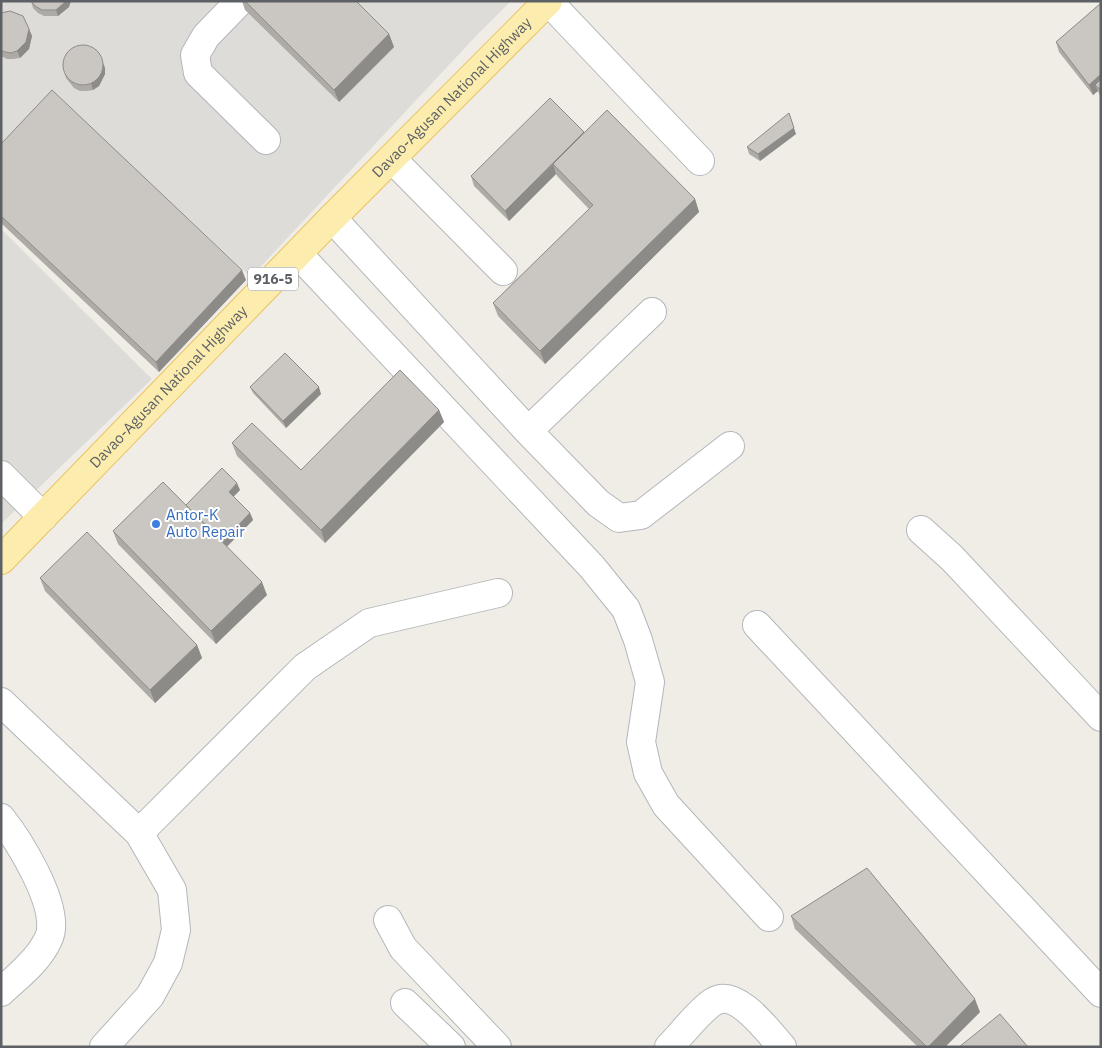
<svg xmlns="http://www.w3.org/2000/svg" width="1102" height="1048" font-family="'IBM Plex Sans',sans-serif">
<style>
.industrial{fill:#dedcd8}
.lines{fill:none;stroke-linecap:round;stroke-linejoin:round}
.minor-casing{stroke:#b3b6ba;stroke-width:30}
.major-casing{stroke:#ecc261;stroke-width:30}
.minor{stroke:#fff;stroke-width:28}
.major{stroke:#fcedae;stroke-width:28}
.wall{fill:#aeaba7}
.shaded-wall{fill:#8d8b88}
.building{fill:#cac7c2;stroke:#8d8b88}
.shop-dot{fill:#3f7fe0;stroke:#fff;stroke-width:2}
.labels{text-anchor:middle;stroke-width:4;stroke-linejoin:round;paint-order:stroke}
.shield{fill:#fff;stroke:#8e9093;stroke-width:1}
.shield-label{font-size:14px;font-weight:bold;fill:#5d6165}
.street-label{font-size:15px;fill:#5d6165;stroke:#fff}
.shop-label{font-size:15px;fill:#366cbe;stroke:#fff;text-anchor:start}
</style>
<rect width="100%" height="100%" fill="#efede6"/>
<path class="industrial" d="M1,1H511L476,36L251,277L55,95L1,146Z
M1,229L152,379L1,524Z"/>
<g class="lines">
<g class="minor-casing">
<path id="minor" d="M240,1L206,36L195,55L198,73L266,140
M548,1L700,161
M392,159L503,271
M332,218L528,431L598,503L619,518L641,515L730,446
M298,254L592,567L626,609L638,640L650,682L641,742L648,773L666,805L769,917
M528,431L652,312
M1,475L43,517
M921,530L952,558L1101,717
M757,625L1101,993
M1,702L139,833L172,890L176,930L168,963L150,996L104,1047
M1,818C20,842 54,898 51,929C51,934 47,942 44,947C34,964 16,978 1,992
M139,833L305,667L369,623L498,593
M388,920L403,948L497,1047
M405,1003L451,1047
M669,1047C682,1034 698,1012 713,1002C736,987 768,1031 782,1047"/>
</g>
<g class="major-casing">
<g id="major">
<path id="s1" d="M1,560L332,218L548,1"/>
</g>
</g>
<use href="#minor" class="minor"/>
<use href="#major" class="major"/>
</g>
<path class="wall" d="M31,1L69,7L58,16H44L38,13L33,8Z
M242,1H356L389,34L394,47L339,102L245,10Z
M1101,3V98L1098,91L1093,95L1059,52L1056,42Z
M1,13L29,29L32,36L29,49L20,58L13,59H7L1,56Z
M100,55L105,68V74L99,86L93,90L87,91H80L74,88L66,78L64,71Z
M584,132L695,199L699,212L545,364L498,316L493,303L589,209L558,177L556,174L509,221L474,186L471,176Z
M796,134L760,161L749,154L747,147Z
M1,144L246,280L159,372L1,223Z
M250,387L321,394L286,428L253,393Z
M439,410L444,422L325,543L237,456L232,443L301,470Z
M240,490L233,497L250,513L253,520L227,547L267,595L216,644L118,544L113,531L186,505Z
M40,578L197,645L202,658L155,703L45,591Z
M791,916L980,1012L945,1047H918L795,929Z"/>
<path class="shaded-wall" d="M66,1H71L69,7L58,16L56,10Z
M29,29L32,36L29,49L20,58L17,51Z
M389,34L394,47L339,102L334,90Z
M102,61L105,68V74L99,86L93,90L91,83Z
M1101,74V87L1095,85L1098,91L1093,95L1089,85Z
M789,113L796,134L760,161L758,154Z
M553,164L556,174L509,221L505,211Z
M695,199L699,212L545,364L540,351Z
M242,270L246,280L159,372L156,362Z
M319,387L321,394L286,428L283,421Z
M439,410L444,422L325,543L321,530Z
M237,483L240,490L231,499L229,492Z
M250,513L253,520L224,549L222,543Z
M262,582L267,595L216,644L211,631Z
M197,645L202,658L155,703L150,690Z
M975,999L980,1012L945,1047H928Z"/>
<path class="building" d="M31,1H66L56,10H42L35,6Z
M245,1H356L389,34L334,90Z
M1101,3V74L1089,85L1056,42Z
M10,11L23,16L29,29L26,42L17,51L11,53L5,52L1,50V13Z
M63 65a20 20 0 1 1 40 0a20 20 0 1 1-40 0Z
M1101,79V90L1095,85Z
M52,90L242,270L156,362L1,216V144Z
M550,98L584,132L505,211L471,176Z
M607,110L695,199L540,351L493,303L593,205L553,164Z
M789,113L794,128L758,154L747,147Z
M285,353L319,387L283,421L250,387Z
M400,370L439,410L321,530L232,443L252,423L301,470Z
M222,468L237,483L229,492L250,513L222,542L186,505Z
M163,482L262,582L211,631L113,531Z
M87,532L197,645L150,690L40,578Z
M867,868L975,999L928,1047H927L791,916Z
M1000,1014L1028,1047H959Z"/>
<circle class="shop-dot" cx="156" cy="524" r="5"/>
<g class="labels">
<rect class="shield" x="248" y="267.5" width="50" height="23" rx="4"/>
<g class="shield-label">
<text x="273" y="284">916-5</text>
</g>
<g class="street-label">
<text dy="5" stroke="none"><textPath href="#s1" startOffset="646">Davao-Agusan National Highway</textPath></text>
<text dy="5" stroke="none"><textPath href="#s1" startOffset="241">Davao-Agusan National Highway</textPath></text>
</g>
<g class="shop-label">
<text x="166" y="520">Antor-K<tspan x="166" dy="17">Auto Repair</tspan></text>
</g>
</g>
<rect width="1102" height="1048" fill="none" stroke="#5d6165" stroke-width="5"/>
</svg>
